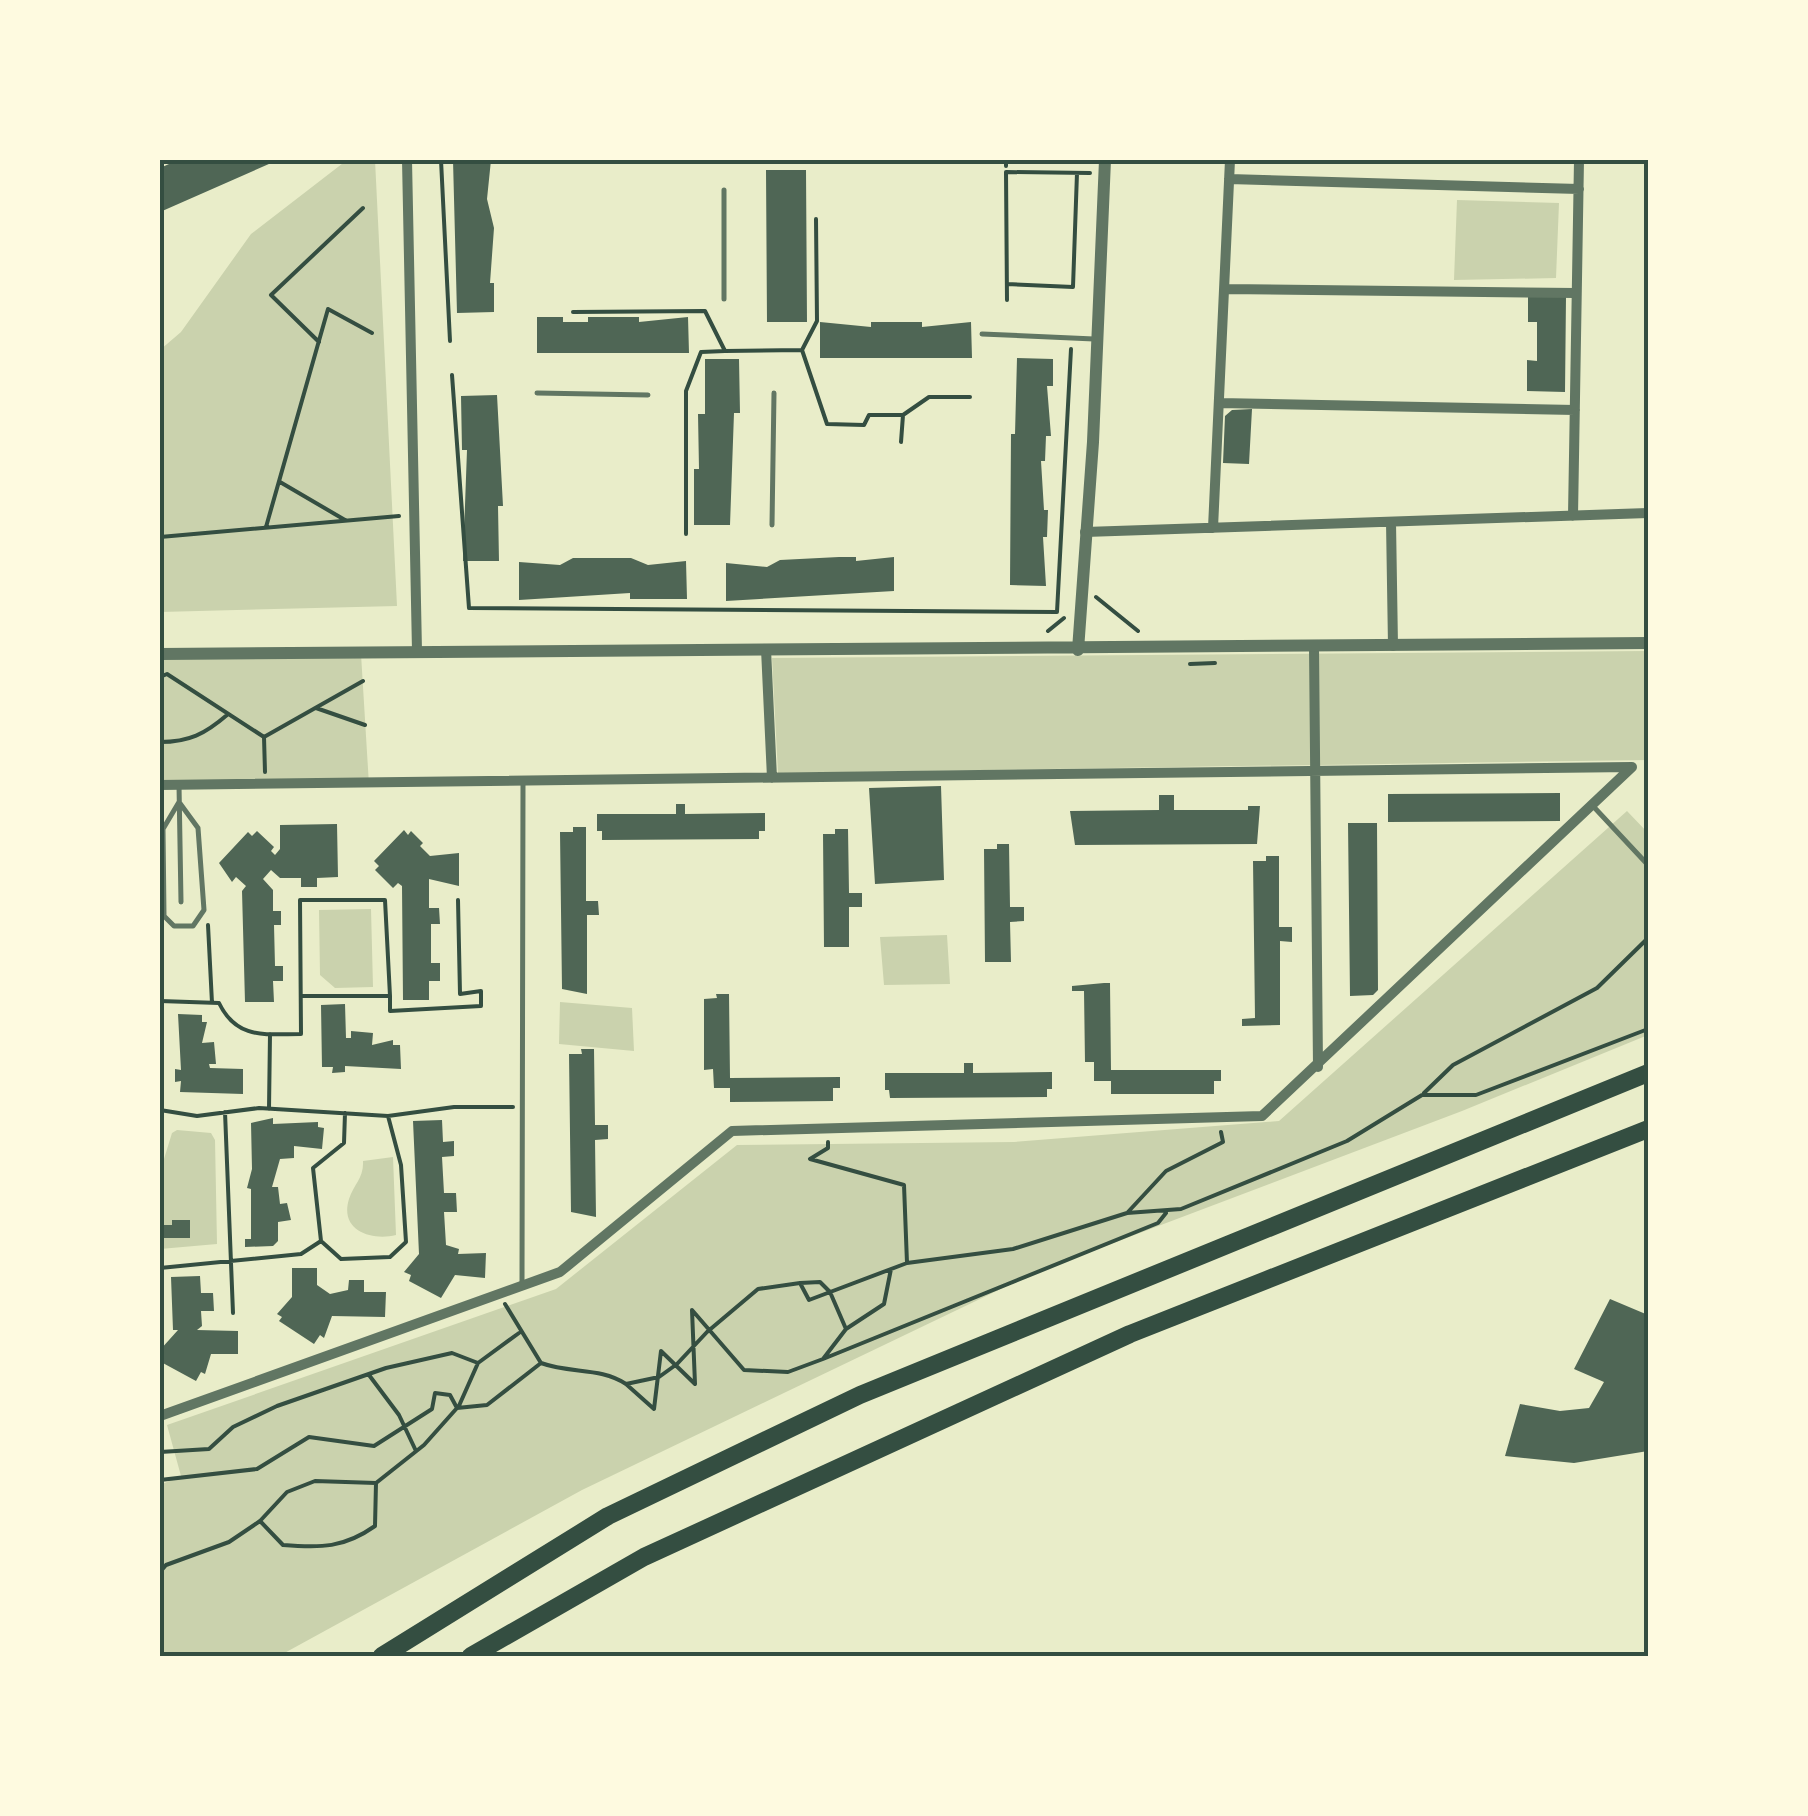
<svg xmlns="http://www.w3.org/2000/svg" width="1808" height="1816" font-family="Signika,sans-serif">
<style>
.green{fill:#cad2ad}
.building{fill:#4f6655}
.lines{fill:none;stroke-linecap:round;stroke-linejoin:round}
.path{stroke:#344e41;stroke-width:4}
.service{stroke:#617663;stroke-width:5}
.minor{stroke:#617663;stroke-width:10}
.tertiary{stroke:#617663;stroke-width:12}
.motorway{stroke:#344e41;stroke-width:18}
.neatline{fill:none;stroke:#344e41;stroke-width:4}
</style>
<rect width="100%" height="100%" fill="#e9edc9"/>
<path class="green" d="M347,160H375L397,606L160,612V350L181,332L251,234Z
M1457,200L1559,203L1556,278L1454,280Z
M1648,651V760L778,773L772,658Z
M160,654H361L369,785H160Z
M1627,811L1648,833V1035L1462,1111L1034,1273L582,1490L279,1656H160V1485L181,1476L167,1425L556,1289L737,1145L1014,1142L1279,1121Z
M371,909L373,987L335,988L320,975L319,910Z
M947,935L950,984L884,985L880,937Z
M560,1002L632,1008L634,1051L559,1044Z
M177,1130L211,1133L215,1140L217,1244L160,1249V1172L172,1133Z
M393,1157L396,1235C372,1241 339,1231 349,1199C354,1184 364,1178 363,1161Z"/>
<path class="building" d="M178,160H278L160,212V168Z
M453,160H491L487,199L494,228L490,283H494V312L457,313Z
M766,170H806L807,322H767Z
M1528,296H1566L1565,392L1527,391V360L1537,361V322H1528Z
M537,317H563V322H588V317H639V322L688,317L689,353H537Z
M820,322L871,327V322H922V327L971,322L972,358H820Z
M1017,358L1053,359V386H1047L1051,436H1046L1045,461H1041L1044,510H1048L1047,537H1043L1046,586L1010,585L1011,434H1015Z
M705,359H739L740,413H734L730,525H694V469H699L698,414H705Z
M497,395L503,506H498L499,561H463L467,450H462L461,396Z
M1252,409L1249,464L1223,463L1225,416L1232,410Z
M839,557H856V561L894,557V591L726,601V563L767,567L780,560Z
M573,558H631L648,565L686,561L687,599H630V593L519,600V562L560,565Z
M941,786L944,880L875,884L869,788Z
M1560,793V821L1388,822V794Z
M1159,795H1174V810H1248V806H1260L1257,844L1075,845L1070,811L1159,810Z
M676,804H685V814L765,813V831H759V839L602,840V831H597V814H676Z
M1348,823H1377L1378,990L1373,995L1350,996Z
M337,824L338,877L317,878V887H301V878H280L271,870L263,879L273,890V911H281V925H274L275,966H283V981H273L274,1002H245L242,891L246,886L236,877L232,882L219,863L248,832L252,836L257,831L274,847L271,851L275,855L280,849V825Z
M573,827H586V901H598L599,915H587V994L562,989L560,832H573Z
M835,829H848L849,893H862V907H849V947H824L823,834H835Z
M404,830L408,835L411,831L423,843L420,846L430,856L459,853V886L429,879V908H439L440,924H431V963H440V981H429V1000H403L402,886L398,883L393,888L375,870L379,866L374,861Z
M997,844H1009L1010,907H1024V921L1010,922L1011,962H985L984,849H997Z
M1266,856H1279V927H1292V942L1280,941V1025L1242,1026V1019L1255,1018L1253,861H1266Z
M1104,983H1110L1111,1070H1221V1081H1214V1094H1111V1081H1094V1062H1085L1084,991H1072V986Z
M716,994H729L730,1078L840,1077V1088H833V1101L730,1102V1088H714L713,1069L704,1070V999L717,998Z
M345,1004L346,1038H351V1031L373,1033L372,1045L393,1040V1045H400L401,1069L345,1066V1072L332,1073L333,1067H322L321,1005Z
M178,1014L202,1015V1022H207L202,1043L214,1042L216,1064H209L210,1068L243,1069V1094L180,1092L181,1081L175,1082V1069L181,1070Z
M581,1049H594L595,1125H608V1139L595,1140L596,1217L571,1212L569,1054H582Z
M964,1063H973V1073L1052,1072V1089H1047V1097L890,1098L889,1090H885V1073H964Z
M273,1118V1124L318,1122V1127L324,1128L322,1149L294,1146V1158L280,1159L272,1187H278L280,1204L287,1203L291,1220L278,1222V1241L273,1246L245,1247V1239H251V1189L247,1188L252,1169L251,1123Z
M442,1120L443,1142L454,1141V1156L442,1157L444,1193H456L457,1212H444L446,1245L459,1249L458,1254L486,1253L485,1278L455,1275L441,1298L409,1281L411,1275L404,1272L419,1254L413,1121Z
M172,1220H190V1238H160V1225H172Z
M292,1268H317V1285L330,1294L348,1290L349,1280H364V1292H386L385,1317L332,1316L324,1338L320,1335L314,1344L279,1321L282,1317L277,1314L292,1297Z
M200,1276L201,1293H213L214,1311H201L202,1326L197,1330L238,1331V1354H211L205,1374L201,1372L196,1381L161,1362L164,1356L160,1350L178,1330H173L171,1277Z
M1610,1299L1648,1315V1451L1574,1463L1505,1456L1520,1404L1560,1411L1589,1408L1604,1382L1574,1369Z"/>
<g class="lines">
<path class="path" d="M441,160L450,341
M1006,166V160
M1007,284L1073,287L1077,173
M1007,300L1006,172L1090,173
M573,312L705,311L725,351L802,350L827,424L864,425L869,415H903
M319,342L271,295L363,208
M802,350L817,321L816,219
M452,375L469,608L1057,612L1071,349
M901,442L903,415L929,397H970
M280,482L345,520
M266,527L328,309L372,333
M686,534V391L701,352L725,351
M160,537L399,516
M1096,597L1138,631
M1048,631L1064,618
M1190,664L1215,663
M160,677L167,674L264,737L363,681
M316,708L365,725
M264,737L265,772
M160,742C189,742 205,734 227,715
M208,925L212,1003
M390,996V1011L481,1006V991L460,994L458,900
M160,1001L219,1003C237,1040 265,1034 301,1034L300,900H385L390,996H301
M1424,1093L1453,1065L1597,988L1648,938
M269,1109L270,1034
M160,1110L197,1116L259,1108L388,1116L454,1107H513
M225,1112L233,1313
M345,1113L344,1143L313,1168L321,1241L341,1259L390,1257L406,1242L401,1165L388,1116
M828,1142V1148L810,1159L904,1185L907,1263
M1128,1212L1166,1171L1223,1142L1221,1132
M160,1268L301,1254L321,1241
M891,1269L884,1304L846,1329L823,1359L1158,1223L1166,1213
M800,1283L820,1282L830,1292L846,1329
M505,1304L541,1363
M369,1375L399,1415L416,1451
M626,1384L654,1409L661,1351L695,1384L692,1310L744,1370L788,1372L823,1359
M458,1408L478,1363L519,1333
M160,1452L209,1449L233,1427L277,1406L386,1368L452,1353L478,1363
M160,1480L257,1469L309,1437L374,1446L432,1409L435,1393L450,1395L457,1408
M260,1521L283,1545C321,1548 344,1548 375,1526L376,1483
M160,1572L166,1565L229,1542L260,1521L287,1492L315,1481L376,1483L424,1445L457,1408L487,1405L541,1363C571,1374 600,1367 626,1384L659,1377L677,1364L707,1332L758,1289L800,1283L809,1300L907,1263L1013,1249L1127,1213L1181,1209L1347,1141L1422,1095H1476L1648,1029"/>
<path class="service" d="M724,190V299
M982,334L1094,339
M537,393L648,395
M772,525L774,393
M179,785L181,902
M179,802L198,828L204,910L193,926H174L164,916L163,829Z
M1592,805L1648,865
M522,1284L523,782"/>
<path class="minor" d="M407,160L417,651
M1229,179L1579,189
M1224,289L1575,293
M1219,403L1575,410
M1573,516L1579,160
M1391,522L1393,646
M1213,528L1230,160
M1085,532L1648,513
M1314,647L1318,1067
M766,649L772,778
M160,785L1632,767
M160,1416L560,1272L732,1131L1262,1116L1632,767"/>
<path class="tertiary" d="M1078,650L1093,442L1105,160
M160,654L1648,643"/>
<path class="motorway" d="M382,1656L608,1516L860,1395L1648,1073
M471,1656L644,1557L1130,1334L1648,1129"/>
</g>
<rect width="1808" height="1816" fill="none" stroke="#fefae0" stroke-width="325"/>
<rect x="162" y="162" width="1484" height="1492" class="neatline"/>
</svg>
